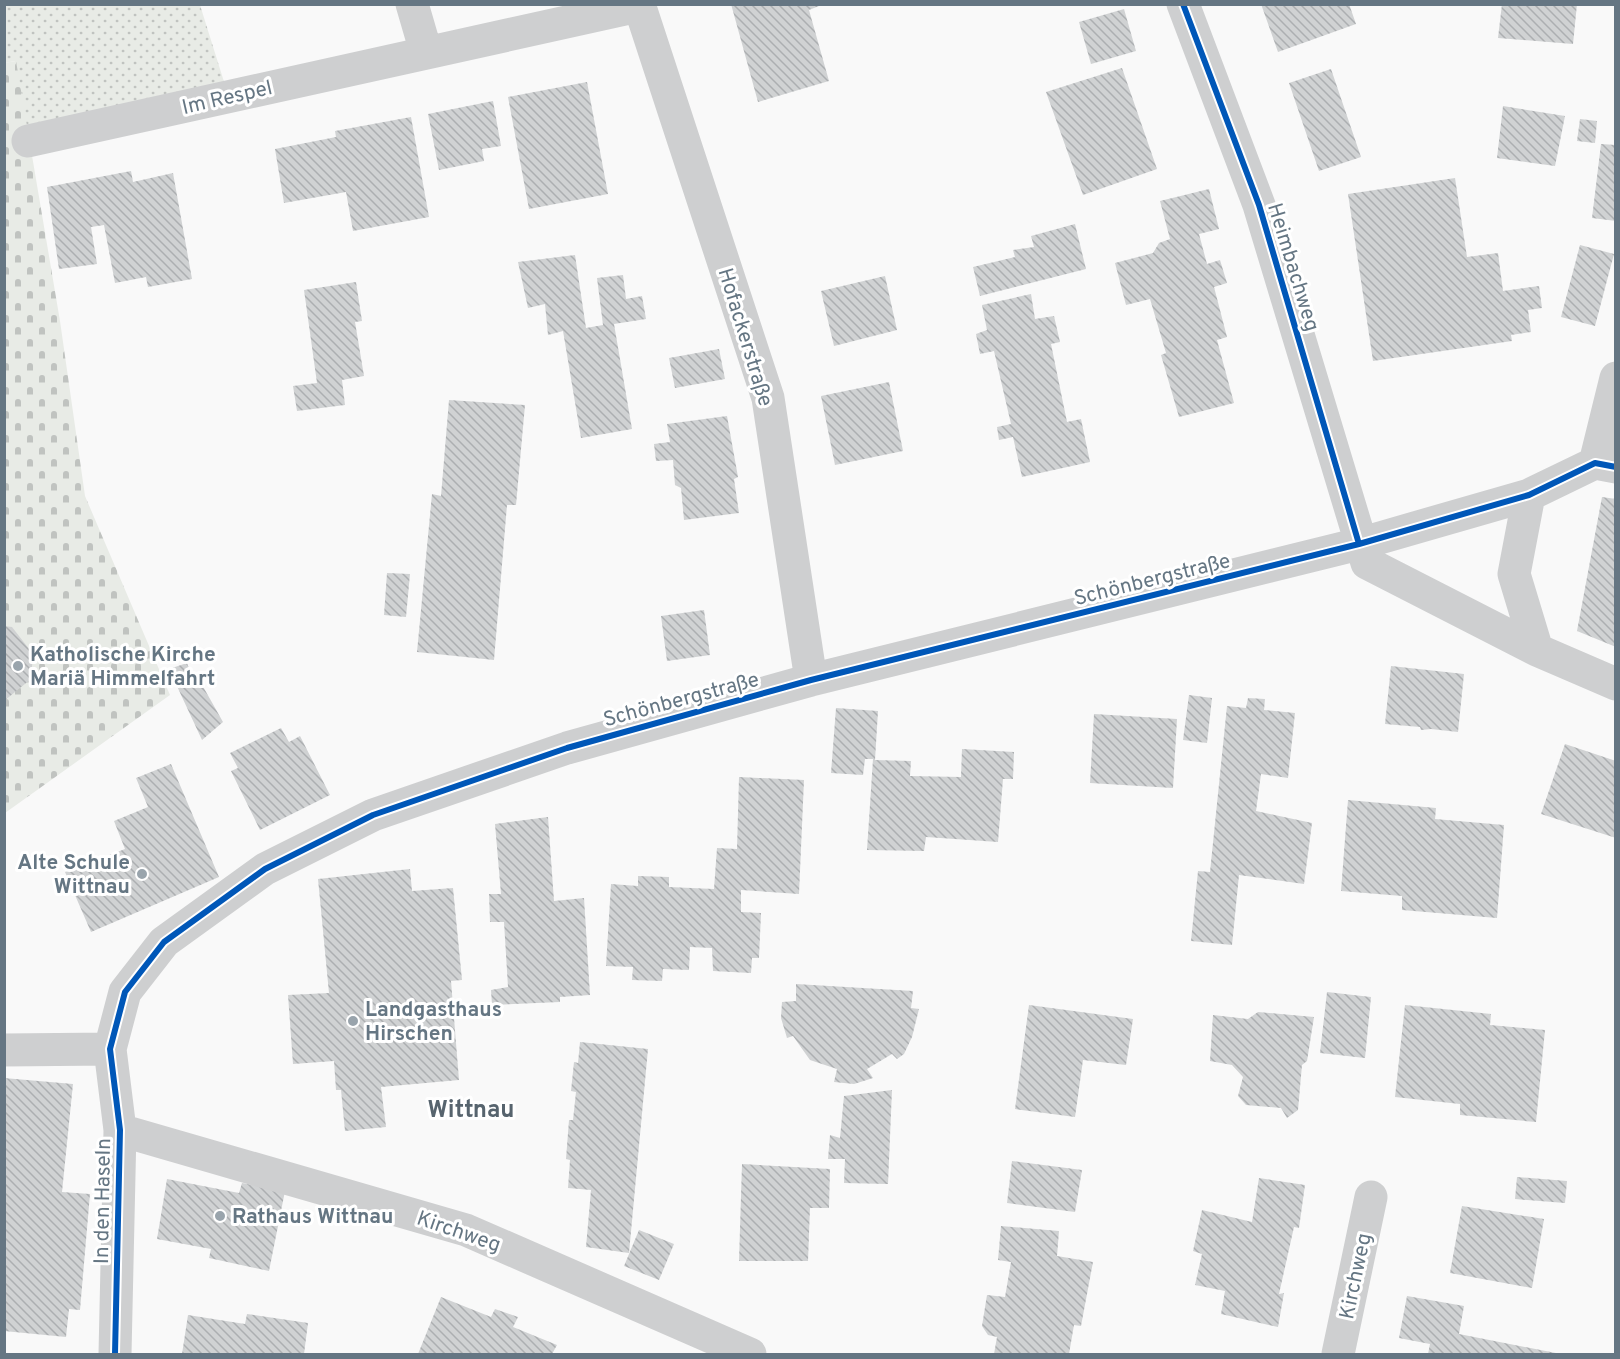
<svg xmlns="http://www.w3.org/2000/svg" width="1620" height="1359" font-family="Overpass,sans-serif">
<style>
.grass{fill:url(#grass-dots)}
.cemetery{fill:url(#cemetery-stones)}
.building{fill:url(#building-back-hatch)}
.lines{fill:none;stroke-linecap:round;stroke-linejoin:round}
.minor{stroke:#cecfd0;stroke-width:33}
.cycleway-casing{stroke:#fff;stroke-width:10}
.cycleway{stroke:#0057b8;stroke-width:6}
.poi-dot{fill:#99a4ac;stroke:#fff;stroke-width:2}
.labels{text-anchor:middle;stroke-width:6;stroke-linejoin:round;paint-order:stroke}
.street-label{font-size:21px;fill:#657683;stroke:#fff}
.poi-label{font-size:21px;font-weight:bold;fill:#657683;stroke:#fff;text-anchor:start}
.quarter-label{font-size:24px;font-weight:bold;fill:#57646e;stroke:#fff}
</style>
<defs>
<pattern id="grass-dots" width="8" height="8" patternUnits="userSpaceOnUse" patternTransform="scale(1.5)"><rect width="8" height="8" fill="#e8ebe6"/><path d="M2 2h.1M6 6h.1" fill="none" stroke="#c0c3c0" stroke-width="1.8" stroke-linecap="round"/></pattern>
<pattern id="cemetery-stones" width="16" height="16" patternUnits="userSpaceOnUse" patternTransform="scale(1.5)"><rect width="16" height="16" fill="#e8ebe6"/><path d="M2 7V4a2 2 0 0 1 4 0v3zM10 15v-3a2 2 0 0 1 4 0v3z" fill="#c0c3c0"/></pattern>
<pattern id="building-back-hatch" width="6" height="6" patternUnits="userSpaceOnUse" patternTransform="scale(1.5)"><rect width="6" height="6" fill="#d0d2d3"/><path d="M-1 5l2 2M0 0l6 6M5-1l2 2" fill="none" stroke="#acafb1"/></pattern>
</defs>
<rect width="100%" height="100%" fill="#f9f9f9"/>
<path class="grass" d="M4,5H200L225,85L26,129L15,61L5,63Z"/>
<path class="cemetery" d="M16,61L60,321L85,496L170,695L5,813L4,63Z"/>
<path class="building" d="M731,4H824L809,10L829,81L758,102Z
M1261,4H1349L1356,24L1278,52Z
M1502,4H1577L1573,44L1498,38Z
M1124,9L1136,51L1091,64L1079,22Z
M1122,68L1157,169L1083,195L1046,92Z
M1331,69L1361,157L1319,171L1289,83Z
M587,82L608,194L529,209L508,97Z
M493,101L501,146L482,149L484,161L439,170L428,114Z
M1503,106L1565,116L1555,166L1497,158Z
M411,117L429,217L353,231L346,192L284,203L275,149L336,137L335,131Z
M1580,119L1597,121L1595,143L1577,141Z
M1601,144L1616,145V221L1592,218Z
M131,171L133,182L173,173L192,279L148,287L146,277L115,283L104,225L91,227L97,264L59,269L47,187Z
M1455,178L1467,257L1498,253L1503,291L1539,286L1542,308L1528,310L1531,332L1511,335L1512,341L1373,361L1348,194Z
M1209,189L1219,229L1199,234L1207,264L1220,260L1227,283L1214,287L1227,337L1217,340L1234,403L1179,417L1161,355L1166,353L1150,299L1126,305L1115,263L1153,253L1159,243L1170,239L1160,201Z
M1075,224L1086,269L980,296L973,267L1015,257L1013,250L1034,247L1031,236Z
M1580,245L1614,254L1595,326L1561,317Z
M575,255L586,328L603,325L597,278L623,275L626,299L642,296L646,319L614,324L632,429L581,438L563,331L548,335L545,304L528,308L518,262Z
M885,276L897,330L834,346L821,291Z
M356,282L362,321L355,322L364,376L342,380L345,405L297,411L293,386L317,383L304,290Z
M1031,294L1035,319L1054,316L1060,342L1051,344L1067,422L1081,419L1090,462L1022,477L1013,437L999,440L997,427L1011,424L994,351L980,354L976,334L987,330L982,305Z
M719,349L725,379L675,388L669,358Z
M889,382L903,451L835,465L821,396Z
M449,400L525,405L516,505H507L494,660L417,652L432,494L441,496Z
M727,416L738,477L734,479L739,513L684,520L681,488L675,485L673,460L656,461L654,444L670,442L667,424Z
M1602,497L1616,499V647L1577,631Z
M387,573L410,574L406,617L384,615Z
M704,610L710,655L667,661L661,616Z
M4,626L12,627L33,654L31,679L4,701Z
M187,663L194,682L201,683L223,722L202,740L169,669Z
M1391,666L1464,674L1458,732L1431,729L1421,730L1420,727L1385,724Z
M1189,695L1212,698L1207,743L1183,740Z
M1248,698L1265,699L1264,710L1295,713L1288,778L1261,774L1256,811L1312,823L1304,884L1239,875L1232,945L1191,941L1198,871L1210,872L1227,706L1246,708Z
M836,708L878,711L875,760L911,761L910,776L961,777L962,749L1014,752L1013,779H1003L998,842L926,837L924,851L867,850L873,759H865L863,775L831,773Z
M1094,714L1177,719L1173,788L1090,783Z
M281,728L289,742L300,736L330,795L260,830L231,771L238,768L230,753Z
M1565,744L1616,761V838L1541,814Z
M171,764L219,877L91,932L65,872L125,849L114,821L148,807L136,778Z
M739,777L804,780L799,894L741,890V912L761,913L759,958H752L751,973L713,971L712,948L690,947L689,970L663,969L662,981L632,980L633,967L606,966L611,884L638,886V876L669,877V887L714,889L717,848L737,849Z
M1348,800L1436,808L1435,819L1504,825L1497,918L1402,910V896L1341,891Z
M548,817L554,901L584,898L590,995L560,997V1002L492,1005L491,990L508,987L504,922H490L489,894H501L495,824Z
M410,869L412,891L453,888L462,980L451,981L459,1080L381,1087L386,1127L345,1131L341,1090H336L334,1061L293,1064L288,995L329,993L318,879Z
M796,984L913,991L911,1008L919,1009L912,1037L904,1054L897,1059L892,1054L867,1069L873,1078L854,1084L834,1082L837,1069L810,1060L793,1036L787,1038L781,1018L782,1002L796,1001Z
M1327,992L1371,997L1365,1058L1320,1053Z
M1029,1005L1133,1019L1126,1065L1083,1060L1075,1117L1015,1109Z
M1405,1005L1491,1014L1490,1025L1545,1030L1536,1122L1460,1115V1104L1395,1097Z
M1258,1012L1314,1017L1307,1061L1302,1065L1298,1110L1287,1118L1281,1108L1246,1105L1238,1096L1243,1077L1232,1065L1210,1061L1213,1015L1248,1019Z
M580,1042L648,1049L629,1253L586,1247L591,1190L568,1188L570,1160L566,1159L569,1120H573L576,1092L571,1091L574,1062L578,1063Z
M4,1078L73,1084L62,1192L90,1194L80,1310L69,1309L66,1337L4,1331Z
M892,1090L888,1184L844,1183L845,1159H828L830,1135L840,1138L844,1096Z
M1012,1161L1082,1170L1075,1212L1007,1203Z
M742,1164L830,1169L829,1208H810L808,1261H739Z
M1517,1177L1567,1181L1565,1203L1515,1199Z
M1259,1178L1305,1185L1299,1228L1294,1227L1279,1294L1284,1293L1278,1327L1221,1314L1225,1291L1195,1285L1202,1254L1193,1251L1202,1210L1252,1222Z
M167,1179L239,1193L242,1183L285,1191L269,1271L209,1258L211,1249L157,1239Z
M1462,1206L1544,1219L1532,1288L1450,1273Z
M1001,1226L1059,1231L1057,1256L1093,1262L1081,1326L1074,1325L1069,1354H994L997,1337L988,1335L982,1326L987,1295L1005,1297L1011,1262L998,1260Z
M639,1230L674,1244L659,1280L624,1266Z
M1407,1296L1464,1306L1459,1334L1561,1354H1428L1430,1344L1399,1338Z
M441,1297L491,1317L495,1309L518,1317L513,1327L557,1345L552,1354H418Z
M247,1314L308,1323L304,1354H182L188,1315L245,1324Z"/>
<g class="lines">
<path class="minor" d="M412,4L426,52
M639,4L768,398L811,680
M1183,4L1259,205L1367,563L1537,650L1616,684
M28,141L639,6
M1595,463L1616,378
M1529,495L1514,574L1537,650
M4,1050L110,1049
M120,1130L466,1230L750,1354
M115,1354L120,1130L110,1049L125,992L164,942L265,869L373,815L567,748L811,680L1359,544L1529,495L1595,463L1616,467
M1338,1354L1371,1197"/>
<g class="cycleway-casing">
<path id="cycleway" d="M1183,4L1259,205L1359,544
M115,1354L120,1130L110,1049L125,992L164,942L265,869L373,815L567,748L811,680L1359,544L1529,495L1595,463L1616,467"/>
</g>
<use href="#cycleway" class="cycleway"/>
</g>
<g class="poi-dot">
<circle cx="18" cy="666" r="6"/>
<circle cx="142" cy="874" r="6"/>
<circle cx="353" cy="1021" r="6"/>
<circle cx="220" cy="1216" r="6"/>
</g>
<g class="labels">
<g class="street-label">
<text transform="translate(227 97) rotate(-13)" y="7">Im Respel</text>
<text transform="translate(1294 267) rotate(73)" y="7">Heimbachweg</text>
<text transform="translate(746 337) rotate(73)" y="7">Hofackerstraße</text>
<text transform="translate(1152 579) rotate(-14)" y="7">Schönbergstraße</text>
<text transform="translate(681 699) rotate(-15)" y="7">Schönbergstraße</text>
<text transform="translate(102 1201) rotate(-89)" y="7">In den Haseln</text>
<text transform="translate(459 1231) rotate(19)" y="7">Kirchweg</text>
<text transform="translate(1355 1276) rotate(-78)" y="7">Kirchweg</text>
</g>
<g class="poi-label">
<text x="30" y="661">Katholische Kirche<tspan x="30" dy="24">Mariä Himmelfahrt</tspan></text>
<text x="130" y="869" text-anchor="end">Alte Schule<tspan x="130" dy="24">Wittnau</tspan></text>
<text x="365" y="1016">Landgasthaus<tspan x="365" dy="24">Hirschen</tspan></text>
<text x="232" y="1223">Rathaus Wittnau</text>
</g>
<g class="quarter-label">
<text x="471" y="1117">Wittnau</text>
</g>
</g>
<rect width="1620" height="1359" fill="none" stroke="#657683" stroke-width="12"/>
</svg>
